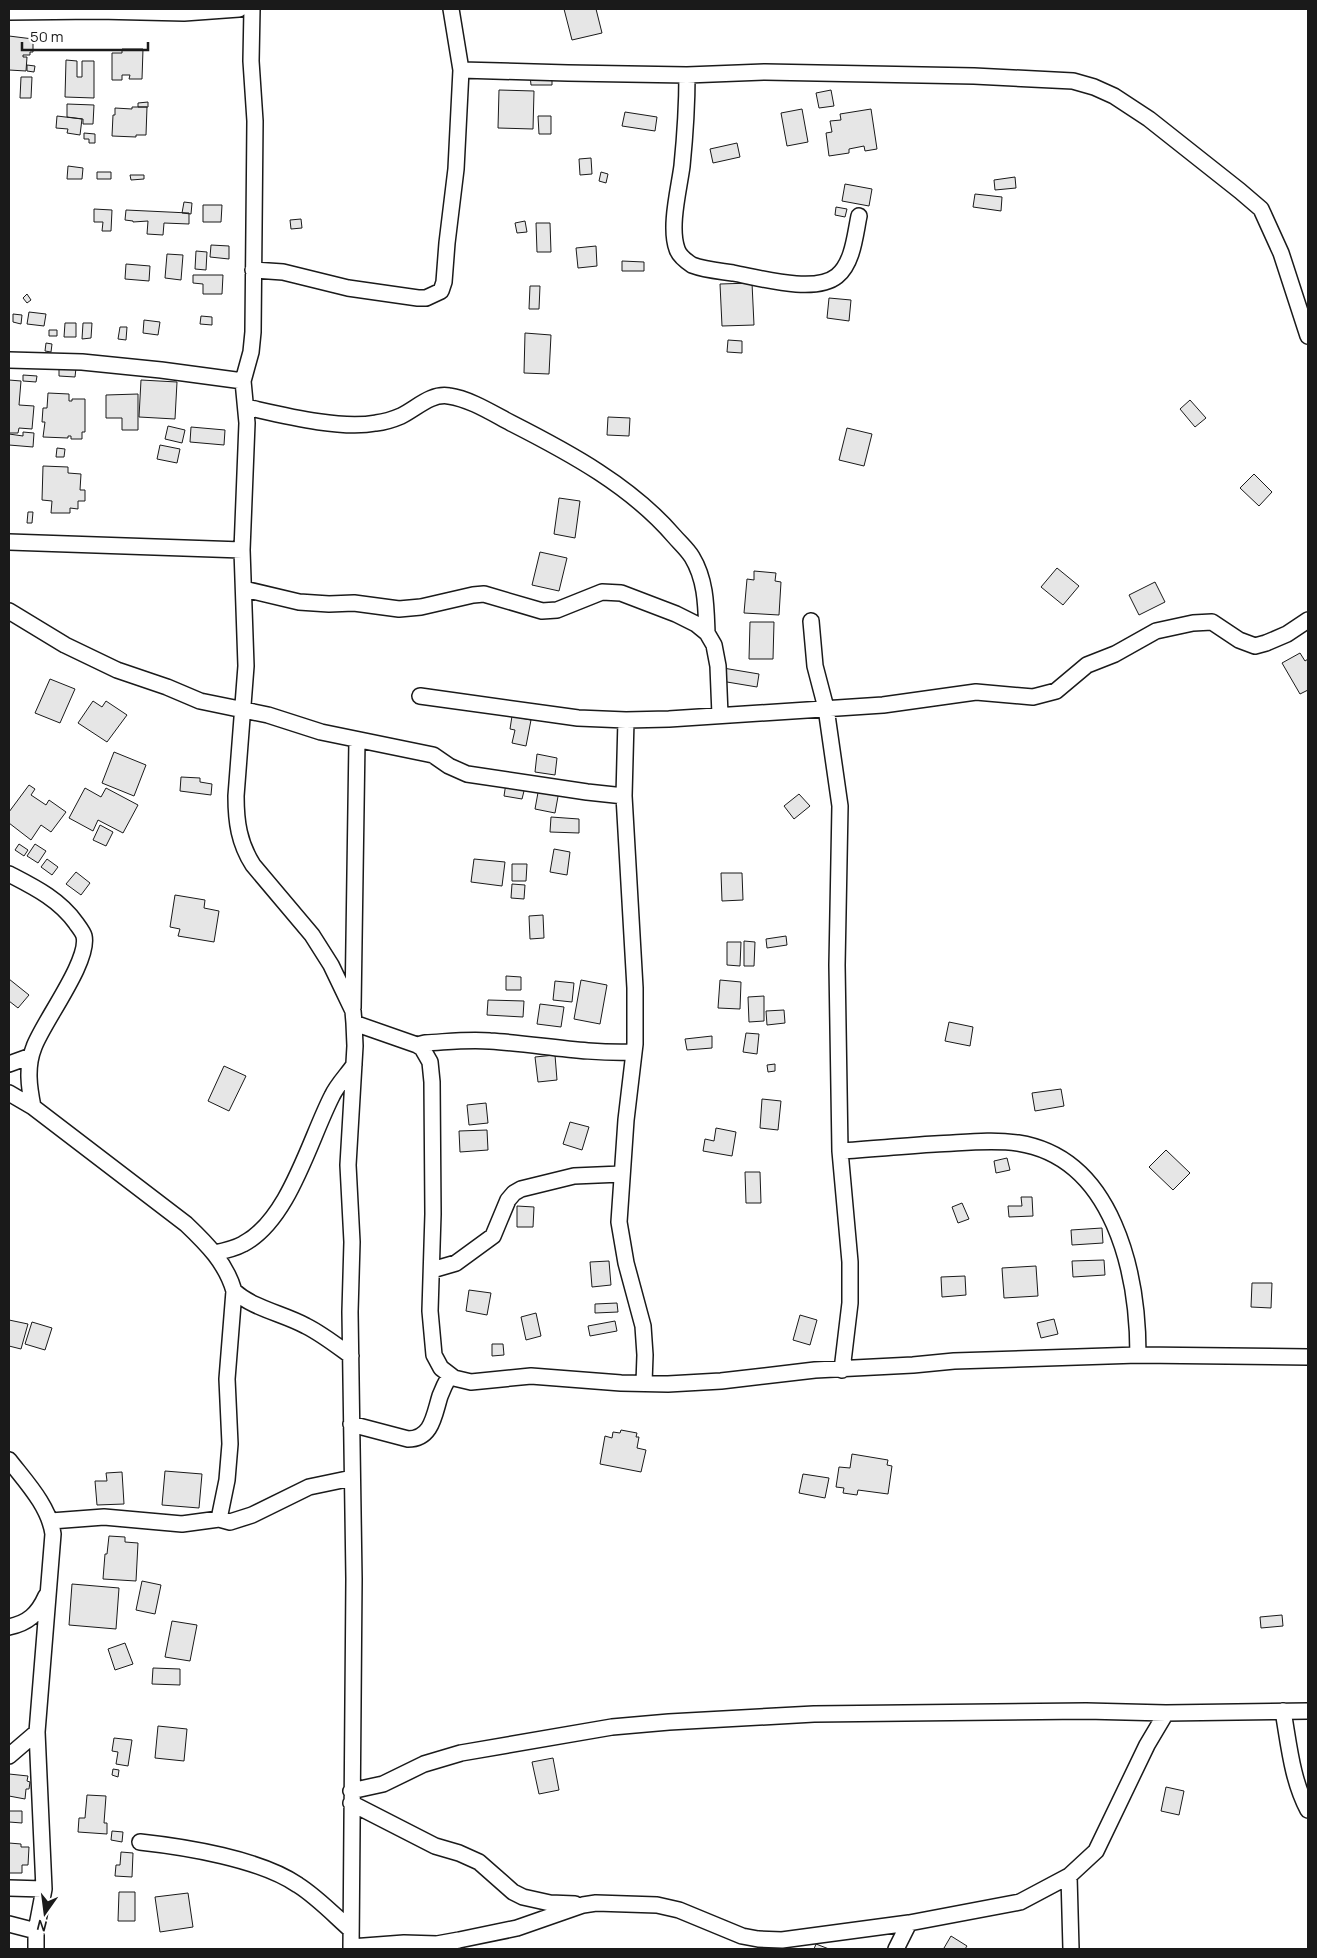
<svg xmlns="http://www.w3.org/2000/svg" width="1317" height="1958" font-family="Manrope,sans-serif">
<style>
.building{fill:#e6e6e6;stroke:#1a1a1a}
.lines{fill:none;stroke-linecap:round;stroke-linejoin:round}
.street-casing{stroke:#1a1a1a;stroke-width:18}
.street{stroke:#fff;stroke-width:15}
</style>
<rect width="100%" height="100%" fill="#fff"/>
<path class="building" d="M564,9H596L602,33L572,40Z
M9,36L33,39V52H30V55H23V57H27L26,71L9,70Z
M122,49H143L142,79H129L130,75H122V80H112V53H122Z
M66,60L77,61V77H82V61H94V98L65,97Z
M27,65L35,66L34,72L27,71Z
M552,74V85H531L530,75Z
M21,77H32L31,98H20Z
M499,90L534,91L533,129L498,128Z
M831,90L834,106L819,108L816,93Z
M148,102V107H138V103Z
M67,104L94,105L93,124H83V119L67,117Z
M132,107H147L146,135H136V137L112,136L113,115H115V108L132,109Z
M802,109L808,142L787,146L781,113Z
M871,109L877,149L865,151L864,146L849,149V153L829,156L826,133L832,132L830,121L841,120L840,114Z
M625,112L657,117L655,131L622,126Z
M57,116L82,119L80,135L67,133L68,129L56,128Z
M538,116H551V134H539Z
M84,133L95,134V143H89V139H84Z
M737,143L740,157L713,163L710,149Z
M591,158L592,174L580,175L579,159Z
M68,166L83,168L82,179H67Z
M97,172H111V179H97Z
M601,172L608,174L606,183L599,181Z
M130,175H144V179L131,180Z
M1015,177L1016,188L995,190L994,180Z
M845,184L872,189L869,206L842,201Z
M975,194L1002,197L1001,211L973,207Z
M184,202L192,203L191,214L182,213Z
M203,205H222L221,222H203Z
M836,207L847,209L845,217L835,215Z
M94,209L112,210L111,231H102L103,222H94Z
M126,210L189,213V224L164,223L163,235L147,234L148,221L133,222V221L125,220Z
M301,219L302,228L291,229L290,220Z
M525,221L527,232L517,233L515,223Z
M536,223H550L551,252H537Z
M211,245L229,246V259L210,257Z
M596,246L597,266L578,268L576,248Z
M196,251L207,252L206,270L195,269Z
M167,254L183,255L181,280L165,278Z
M622,261L644,262V271H622Z
M126,264L150,266L149,281L125,279Z
M193,275H223L222,294H203V284L193,283Z
M752,283L754,325L722,326L720,284Z
M530,286H540L539,309H529Z
M27,294L31,300L27,303L23,298Z
M829,298L851,300L849,321L827,318Z
M29,312L46,314L44,326L27,324Z
M13,314L22,315L21,324L13,322Z
M201,316L212,317V325L200,324Z
M144,320L160,322L158,335L143,333Z
M65,323H76V337H64Z
M83,323H92L91,338L82,339Z
M120,327H127L126,340L118,339Z
M49,330H57V336H49Z
M525,333L551,335L549,374L524,373Z
M728,340L742,341V353L727,352Z
M46,343L52,344L51,352L45,351Z
M59,367L76,368L75,377L59,376Z
M23,375L37,376L36,382L23,381Z
M9,380L21,381L19,405L34,406L32,429L19,428L18,433H9Z
M141,380L177,382L175,419L139,417Z
M48,393L69,394V401H72V399H85V432H82V439H71V436H68V438L43,437L45,422H42L43,408H47Z
M138,394V430H122V418H106V395Z
M1190,400L1206,418L1195,427L1180,409Z
M608,417L630,418L629,436L607,435Z
M168,426L185,430L182,443L165,439Z
M191,427L225,430L224,445L190,442Z
M847,428L872,434L864,466L839,460Z
M23,432L34,433L33,447L9,445V434L23,436Z
M160,445L180,449L177,463L157,459Z
M57,448L65,449L64,457H56Z
M43,466L68,467V473L81,474L80,490H85V501H78V509L70,508V513H51L52,501L42,500Z
M1254,474L1272,492L1259,506L1240,488Z
M559,498L580,501L575,538L554,534Z
M28,512H33L32,523H27Z
M540,552L567,558L559,591L532,585Z
M1057,568L1079,586L1063,605L1041,587Z
M754,571L776,573L775,581L781,582L779,615L744,613L747,579L754,580Z
M1155,582L1165,602L1139,615L1129,595Z
M750,622H774L773,659H749Z
M1300,653L1305,661L1308,659V690L1300,694L1282,663Z
M723,668L759,674L757,687L721,681Z
M50,679L75,689L60,723L35,713Z
M93,701L102,707L106,701L127,715L107,742L78,723Z
M512,716L531,720L526,746L512,743L515,730L510,729Z
M114,752L146,765L134,796L102,783Z
M537,754L557,758L555,775L535,772Z
M181,777L200,778V782L212,784L211,795L180,791Z
M506,783L525,787L522,799L504,796Z
M29,785L35,789L31,795L46,805L49,800L66,812L51,832L41,825L31,840L9,823V812Z
M539,787L559,791L555,813L535,809Z
M85,788L101,797L106,788L138,805L123,833L98,820L93,831L69,818Z
M799,794L810,806L794,819L784,806Z
M551,817L579,819V833L550,832Z
M100,825L113,832L106,846L93,840Z
M19,844L28,850L24,856L15,850Z
M35,844L46,851L38,863L27,856Z
M554,849L570,852L567,875L550,872Z
M47,859L58,867L52,875L41,867Z
M474,859L505,862L502,886L471,882Z
M512,864H527L526,881H512Z
M76,872L90,883L81,895L66,884Z
M721,873H742L743,900L722,901Z
M512,884L525,885L524,899L511,898Z
M175,895L205,900L204,908L219,911L214,942L178,936L180,929L170,927Z
M543,915L544,938L530,939L529,916Z
M786,936L787,945L767,948L766,939Z
M744,941L755,942L754,966H744Z
M727,942H741L740,966L727,965Z
M506,976L521,977V990H506Z
M9,979L29,995L18,1008L9,1001Z
M581,980L607,985L600,1024L574,1019Z
M720,980L741,982L740,1009L718,1008Z
M555,981L574,983L572,1002L553,1000Z
M764,996V1021L749,1022L748,997Z
M488,1000L524,1001L523,1017L487,1015Z
M540,1004L564,1007L561,1027L537,1024Z
M784,1010L785,1023L767,1025L766,1011Z
M949,1022L973,1027L970,1046L945,1041Z
M746,1033L759,1034L757,1054L743,1052Z
M712,1036V1048L687,1050L685,1039Z
M555,1055L557,1080L538,1082L535,1057Z
M775,1064V1071L768,1072L767,1065Z
M224,1066L246,1076L229,1111L208,1101Z
M1061,1089L1064,1106L1035,1111L1032,1093Z
M762,1099L781,1101L778,1130L760,1128Z
M486,1103L488,1123L469,1125L467,1105Z
M570,1122L589,1127L582,1150L563,1144Z
M716,1128L736,1132L732,1156L703,1151L705,1139L714,1141Z
M487,1130L488,1150L460,1152L459,1131Z
M1166,1150L1190,1173L1173,1190L1149,1167Z
M1007,1158L1010,1170L996,1173L994,1161Z
M745,1172H760L761,1203H746Z
M1021,1197H1032L1033,1216L1009,1217L1008,1206H1022Z
M962,1203L969,1219L958,1223L952,1207Z
M517,1206L534,1207L533,1227H517Z
M1102,1228L1103,1243L1072,1245L1071,1230Z
M1104,1260L1105,1275L1073,1277L1072,1261Z
M609,1261L611,1285L592,1287L590,1262Z
M1036,1266L1038,1296L1004,1298L1002,1268Z
M965,1276L966,1295L942,1297L941,1277Z
M1252,1283H1272L1271,1308L1251,1307Z
M469,1290L491,1293L487,1315L466,1311Z
M617,1303L618,1312L595,1313V1304Z
M536,1313L541,1336L526,1340L521,1317Z
M800,1315L817,1320L810,1345L793,1340Z
M1054,1319L1058,1334L1041,1338L1037,1323Z
M9,1320L28,1324L21,1349L9,1346Z
M615,1321L617,1331L590,1336L588,1326Z
M32,1322L52,1328L45,1350L25,1344Z
M492,1344H503L504,1355L492,1356Z
M621,1430L637,1433L636,1437H639L637,1448L646,1450L641,1472L600,1464L605,1436L612,1438L613,1432L620,1433Z
M852,1454L888,1460L887,1465L892,1466L888,1494L858,1490L857,1495L843,1493L844,1488L836,1487L839,1467L850,1468Z
M165,1471L202,1474L199,1508L162,1505Z
M122,1472L124,1504L97,1505L95,1481H107L106,1473Z
M803,1474L829,1478L825,1498L799,1493Z
M109,1536L125,1537V1542L138,1543L136,1581L103,1579L105,1554H107Z
M142,1581L161,1585L155,1614L136,1610Z
M72,1584L119,1588L116,1629L69,1625Z
M1282,1615L1283,1626L1261,1628L1260,1617Z
M172,1621L197,1625L190,1661L165,1657Z
M125,1643L133,1664L115,1670L108,1649Z
M153,1668L180,1669V1685L152,1684Z
M158,1726L187,1729L184,1761L155,1758Z
M114,1738L132,1740L128,1766L116,1764L118,1752L112,1751Z
M553,1758L559,1790L539,1794L532,1762Z
M113,1769L119,1770L118,1777L112,1775Z
M9,1774L28,1776L27,1781L30,1782L29,1789H26L25,1799L9,1796V1797Z
M1166,1787L1184,1791L1179,1815L1161,1811Z
M87,1795L106,1796L104,1823H107V1834L78,1832L79,1818H85Z
M9,1811H22V1823L9,1822Z
M112,1831L123,1832L122,1842L111,1840Z
M9,1843L21,1844V1847H29L28,1865H22V1873H9Z
M121,1852L133,1853L132,1877L115,1876L116,1865H120Z
M119,1892H135V1921H118Z
M188,1893L193,1927L160,1932L155,1897Z
M951,1936L967,1946L965,1949H947L944,1948Z
M816,1944L829,1949H814Z"/>
<g class="lines">
<g class="street-casing">
<path id="street" d="M252,9L251,61L255,121L253,332L251,352L243,381L247,423L242,550L246,666L236,796C236,822 239,843 253,865L312,935L331,965L343,990L353,1011L354,1023L355,1046L348,1165L352,1242L350,1312L354,1579L351,1949
M9,12L98,11L184,13L239,9
M461,70L568,73L687,75L765,72L974,76L1073,81L1094,87L1114,96L1149,119L1240,191L1261,209L1281,253L1308,336
M687,75C687,105 685,136 682,166C679,189 669,227 677,249C679,256 686,261 692,265C705,270 720,271 733,273C760,278 815,294 837,276C853,263 855,235 859,216
M253,270L283,272L348,288L418,298H426L441,291L444,282L447,243L456,169L461,70L451,9
M9,360L82,362L161,370L243,381
M246,407C282,415 340,430 376,423C385,422 394,419 401,416C417,408 431,393 449,396C470,399 492,413 511,423C570,453 631,486 674,536C680,543 687,549 692,557C706,580 706,606 707,633
M9,542L242,550
M244,589L299,602L329,604L354,603L399,609L421,607L473,595L484,594L542,611L557,610L602,592L621,593L676,614L696,624L707,633L714,645L718,666L720,715
M9,611L65,645L117,670L167,687L200,701L268,715L321,732L433,755L449,766L467,774L587,792L624,796
M811,621L815,666L826,708L840,806L837,965L840,1151L850,1262V1303L842,1370
M420,696L578,718L626,720L669,719L883,705L976,692L1033,697L1056,691L1087,665L1115,654L1156,631L1193,623L1212,622L1239,640L1255,646L1266,643L1287,634L1308,620
M626,720L624,796L635,988V1044L626,1120L619,1222L626,1263L643,1326L645,1355L644,1383
M9,874C34,887 59,899 76,923C78,926 83,932 84,936C90,961 43,1022 34,1047C26,1067 29,1087 33,1107
M353,1008L357,740
M354,1023L417,1045L422,1048L430,1062L432,1082L433,1214L430,1311L434,1355L441,1368L454,1378L471,1382L531,1376L621,1383L668,1384L721,1381L815,1370L913,1365L954,1361L1138,1355L1308,1357
M417,1045L425,1043C446,1042 468,1039 490,1041C538,1044 585,1054 634,1052
M9,1064L31,1056
M9,1093L33,1107L186,1224C207,1244 226,1263 234,1291L227,1379L230,1444L227,1480L219,1519
M840,1151C871,1149 903,1146 935,1144C962,1143 990,1139 1018,1143C1114,1158 1138,1274 1138,1355
M214,1253C224,1251 234,1249 243,1244C289,1220 309,1141 332,1096C337,1085 347,1075 354,1065
M432,1270L456,1263L493,1236L508,1200L514,1193L521,1189L574,1176L621,1174
M234,1291C254,1309 282,1313 306,1326C322,1334 336,1345 351,1356
M351,1424L408,1439C432,1439 434,1415 440,1396C443,1388 446,1382 450,1375
M9,1460C26,1482 49,1506 53,1534L37,1732L44,1889L36,1931V1949
M51,1521L104,1517L182,1524L219,1519L230,1522L252,1515L309,1487L352,1478
M9,1627C28,1623 38,1614 46,1596
M1283,1711C1289,1745 1292,1780 1308,1810
M9,1756L37,1732
M351,1791L383,1784L424,1764L461,1753L612,1727L669,1722L814,1714L1086,1711L1166,1713L1308,1711
M351,1803L435,1846L459,1853L479,1862L513,1892L523,1897L550,1903L575,1904
M140,1842C186,1847 260,1859 298,1885C317,1897 334,1915 351,1930
M1069,1876L1071,1949
M9,1888L44,1889
M9,1924L36,1931
M351,1947L404,1943L437,1944L459,1940L517,1928L583,1905L596,1903L657,1905L679,1910L742,1936L758,1939L782,1940L909,1923L1020,1902L1069,1876L1096,1851L1147,1745L1166,1713
M896,1949L909,1923"/>
</g>
<use href="#street" class="street"/>
</g>
<rect width="1317" height="1958" fill="none" stroke="#1a1a1a" stroke-width="20"/>
<g transform="translate(45 1913) rotate(194)" stroke="#ffffff" stroke-width="4" paint-order="stroke">
<path d="M0-4L9 19L0 12L-9 19Z" fill="#1a1a1a"/>
<text y="-8" font-size="14" font-weight="bold" text-anchor="middle" fill="#1a1a1a">N</text>
</g>
<path d="M22 42v8h126v-8" fill="none" stroke="#1a1a1a" stroke-width="2.5"/>
<text x="30" y="42" font-size="15" fill="#1a1a1a" stroke="#ffffff" stroke-width="4" paint-order="stroke">50 m</text>
</svg>
